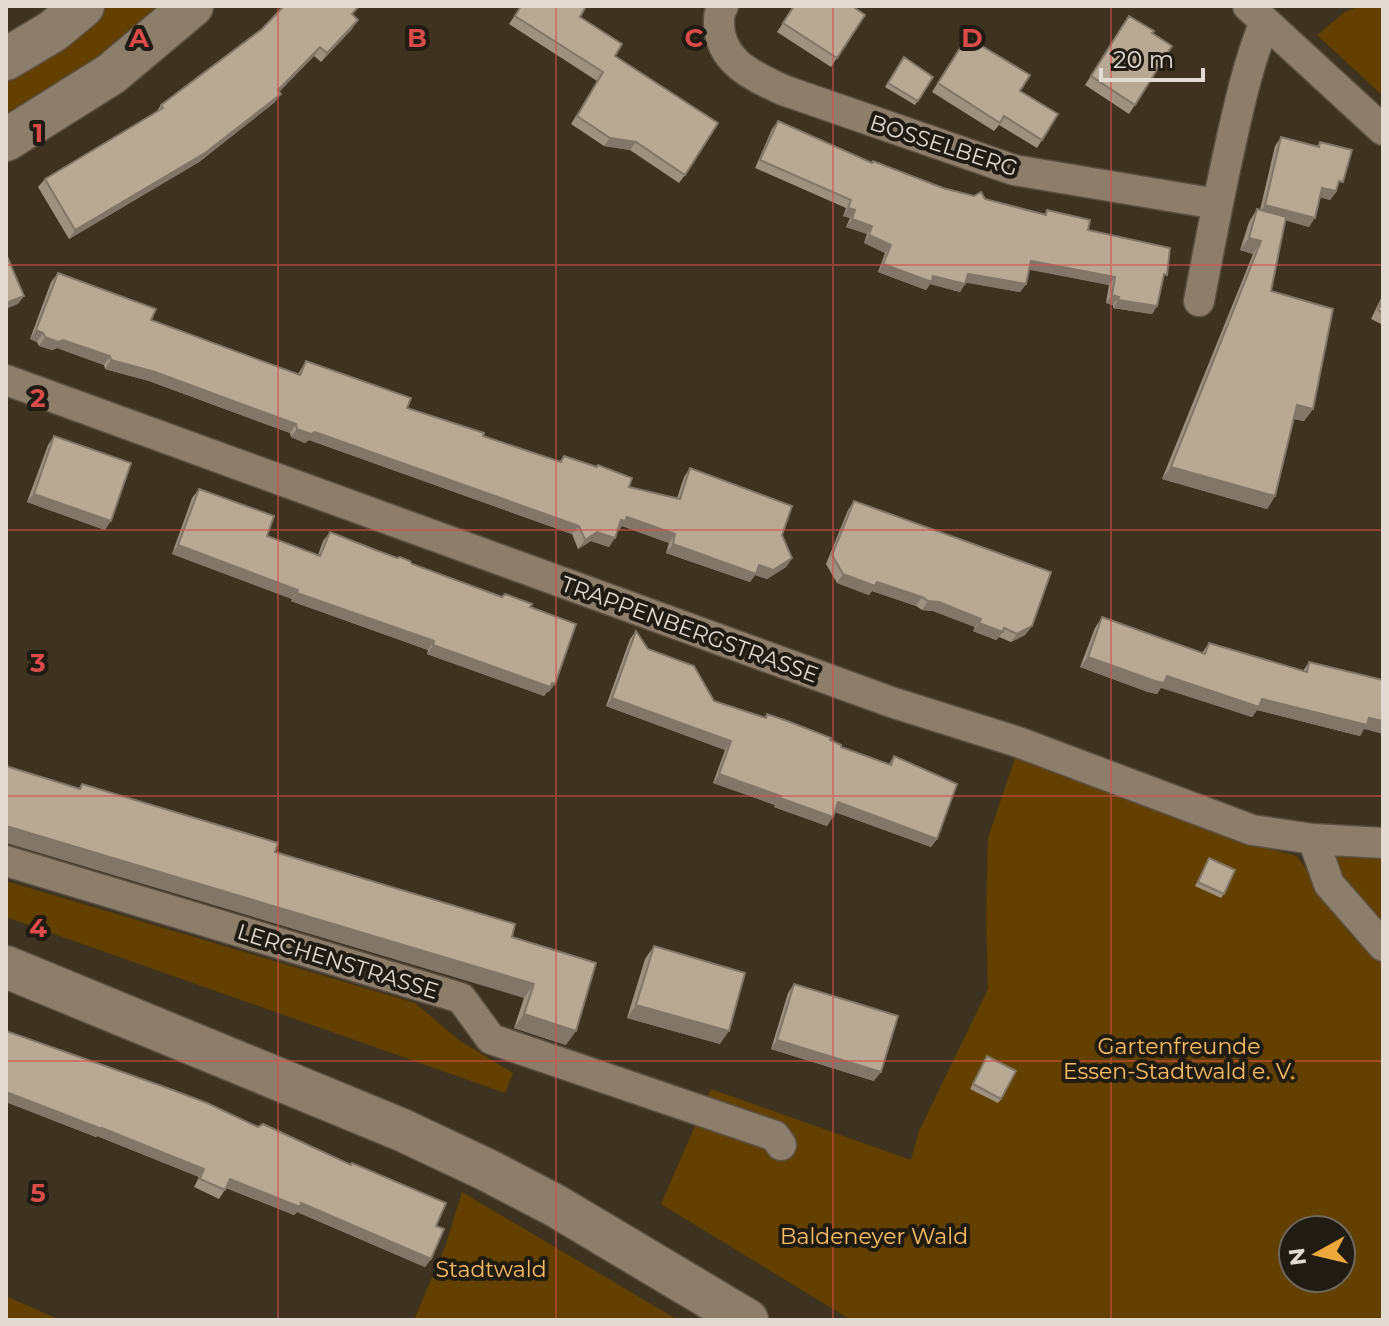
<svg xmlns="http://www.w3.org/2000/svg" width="1389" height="1326" font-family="Montserrat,sans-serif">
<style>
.green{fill:#634000;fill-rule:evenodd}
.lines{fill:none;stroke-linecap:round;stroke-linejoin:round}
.street-casing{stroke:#5a4f41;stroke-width:33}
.secondary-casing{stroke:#5a4f41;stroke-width:45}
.street{stroke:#8d7e6c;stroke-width:30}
.secondary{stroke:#8d7e6c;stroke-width:42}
.wall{fill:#9e9180}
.shaded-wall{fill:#817668}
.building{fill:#b8a995;stroke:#817668;stroke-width:2}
.grid{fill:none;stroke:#d94c4a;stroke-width:2;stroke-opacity:0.55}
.labels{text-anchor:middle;stroke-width:8;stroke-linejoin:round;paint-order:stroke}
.street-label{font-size:22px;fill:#e3dbd1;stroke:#201b13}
.park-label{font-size:22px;fill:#febe62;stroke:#201b13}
.grid-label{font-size:26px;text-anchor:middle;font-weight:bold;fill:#d94c4a;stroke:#201b13;stroke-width:8;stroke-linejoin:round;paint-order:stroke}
</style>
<rect width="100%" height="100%" fill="#3e3221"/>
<path class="green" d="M108,6H168L153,19L6,124V75L55,45Z
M1360,6H1383V96L1317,35L1345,12Z
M1015,758L1237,841L1297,856L1333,908L1383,964V1320H851L661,1204L711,1089L911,1160L919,1131L988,989L986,916L988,838ZM1293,1230H1341V1278H1293Z
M1324,846L1383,850V934L1334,881Z
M6,881L415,1003L459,1040L513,1073L505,1093L6,917Z
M462,1192L678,1320H414L446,1244Z
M6,1296L60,1320H6Z"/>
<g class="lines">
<g class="street-casing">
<path id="street" d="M723,6C719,13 719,16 719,24C720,62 753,76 783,90L1014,170L1217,204
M1248,6L1383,130
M1199,301C1209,248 1219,195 1231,142C1240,101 1249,61 1265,22
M6,380L891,702L1018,742L1252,830L1313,839L1383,843
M1313,839L1329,884L1383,946
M6,861L461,998L491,1039L775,1136L781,1145"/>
</g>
<g class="secondary-casing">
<path id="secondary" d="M6,59L53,31L83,6
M6,140L111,74L192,6
M6,967L402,1130L487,1170L556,1206L747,1320"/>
</g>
<use href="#street" class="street"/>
<use href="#secondary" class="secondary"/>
</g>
<path class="wall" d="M521,6L580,17L615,56L685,175L679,183L630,150L604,146L571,124L597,81L509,24Z
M794,6L865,15L831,67L777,32Z
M353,15L352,29L321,62L314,56L279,92L275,102L199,162L69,239L38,187L45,179L156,112L161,105Z
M1123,24L1152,33L1135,105L1129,114L1085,85Z
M961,45L1020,91L1042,140L1037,148L999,125L994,131L932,92Z
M904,57L933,77L915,105L885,87Z
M778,121L872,163L943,188L1045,214L1047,210L1088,230L1163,280L1157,306L1152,314L1113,308V305L1106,303L1109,285L1029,269L1026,284L1020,292L966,282L960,292L930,284L926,290L878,272L885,253L864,243L867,234L846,227L850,218L843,216L846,208L755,168L772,129Z
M1281,137L1317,146L1320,142L1337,191L1330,200L1320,197L1309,227L1285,220L1271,291L1313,409L1304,421L1294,419L1275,496L1267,509L1162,479L1253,254L1240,250L1249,222L1257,209L1260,210L1275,146Z
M58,273L151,320L298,374L306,361L407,408L483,436L559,462L564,456L629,487L677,498L684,477L690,468L782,535L792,558L786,567L767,579L755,575L750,582L666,553L669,543L622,526L619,530H618L609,547L591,541L578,549L572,534L309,440L305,443L291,437L290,433L149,381L105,369L104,365L57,348L52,350L39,346L37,342L30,339L51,282Z
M1383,294V325L1371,319Z
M54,436L105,530L27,502L48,445Z
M199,489L267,536L318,555L323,541L330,532L373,549L530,607L549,692H547L544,696L427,654L428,650L291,601L292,599L172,554L192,498Z
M854,501L1032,626L1025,635L1011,642L999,637L996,640L973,631L975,627L933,611L922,610L916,606L872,591L869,595L837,583L826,564L848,510Z
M1102,617L1202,653L1209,643L1303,671L1309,662L1364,729L1360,736L1257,710L1252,717L1161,687L1157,694L1148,692L1080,667L1095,628Z
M636,631L648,649L714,701L764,718L767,714L830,740L841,747L889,764L894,756L937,839L931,847L835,812L827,826L774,807L775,805L713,783L725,750L606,706L630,639Z
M82,784L512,937L566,1045L514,1028L524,998L79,788Z
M1209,858L1224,894L1221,898L1195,886Z
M654,946L720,1044L627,1018L645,959Z
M794,984L874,1081L771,1049L788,993Z
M6,1031L436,1226L431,1259L425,1267L297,1212L294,1215L226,1188L219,1199L194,1187L199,1177L97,1136L96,1137L6,1102Z
M987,1056L1001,1099L998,1103L970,1089Z"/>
<path class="shaded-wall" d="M358,20L352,29L321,62L327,53Z
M320,47L314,56L272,99L278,90Z
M281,94L275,102L199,162L69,239L75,230Z
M610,138L636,142L630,150L604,146Z
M1322,188L1336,191L1330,200L1316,196Z
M1265,205L1315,218L1309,227L1259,213Z
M848,208L855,210L850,218L843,216Z
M852,219L872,226L867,234L846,227Z
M869,235L891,245L885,253L864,243Z
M1249,238L1261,241L1253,254L1240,250Z
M1031,261L1115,277L1109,285L1025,269Z
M883,264L933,276L965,284L960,292L930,284L926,290L878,272Z
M968,274L1026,284L1020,292L962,282Z
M1112,295L1119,297L1113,305L1106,303Z
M24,296L18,304L6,309V303Z
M1118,300L1157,306L1152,314L1113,308Z
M36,330L43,333L37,342L30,339Z
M45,337L63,340L110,356L104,365L57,348L52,350L39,346Z
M111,360L155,372L296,424L290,433L149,381L105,369Z
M1297,405L1313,409L1304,421L1288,418Z
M297,429L315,432L579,526L572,534L309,440L305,443L291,437Z
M1171,467L1275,496L1267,509L1162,479Z
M34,494L111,521L105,530L27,502Z
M627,517L675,534L669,543L622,526L619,530L615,529L621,520Z
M597,532L615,538L609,547L591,541L578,549L585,540Z
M673,544L759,565L792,558L786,567L767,579L755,575L750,582L666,553Z
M178,545L298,590L292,599L172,554Z
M843,574L877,582L922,597L916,606L872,591L869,595L837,583Z
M297,593L434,641L428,650L291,601Z
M928,601L939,602L981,619L975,627L933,611L922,610Z
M979,623L1003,632L996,640L973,631Z
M1032,626L1025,635L1011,642L1017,634Z
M433,645L552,683L555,684L549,692H547L544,696L427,654Z
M1088,657L1262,699L1383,721V734L1364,729L1360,736L1257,710L1252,717L1161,688L1157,694L1148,692L1080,667Z
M612,698L731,741L725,750L606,706Z
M719,774L781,796L775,805L713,783Z
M780,798L833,817L827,826L774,807Z
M838,802L937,839L931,847L832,811Z
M6,826L534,984L524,998L6,843Z
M636,1005L729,1031L720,1044L627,1018Z
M524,1014L576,1031L566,1045L514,1028Z
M777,1040L881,1072L874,1081L771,1049Z
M6,1092L102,1128L204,1169L199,1177L97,1136L96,1137L6,1102Z
M230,1179L301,1203L431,1259L425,1267L297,1212L294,1215L225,1187Z"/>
<path class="building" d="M284,6H359L352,14L358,20L327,53L320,47L278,90L281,94L205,153L75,230L45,179L163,108L161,105L262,29Z
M521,6H586L580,17L622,44L615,56L718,123L685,175L636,142L610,138L577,116L603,72L515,16Z
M794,6H852L865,15L837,58L783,23Z
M1129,16L1154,31L1152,33L1172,46L1135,105L1091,76Z
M967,37L1030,75L1020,91L1058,114L1042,140L1004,116L1000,123L938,83Z
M904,57L933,77L918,101L888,83Z
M778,121L872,163L873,161L943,188L974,196L981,192L985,199L1046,215L1047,210L1090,220L1088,230L1170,248L1167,275L1164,274L1157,306L1118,300L1119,297L1112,295L1115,277L1031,261L1026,284L968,274L965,284L933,276L932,282L883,264L891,245L869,235L872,226L852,219L855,210L848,208L851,200L760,160Z
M1281,137L1319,147L1320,142L1352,150L1343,182L1339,181L1336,191L1322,188L1315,218L1265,205Z
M1257,209L1286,217L1271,291L1333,309L1313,409L1297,405L1275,496L1171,467L1261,241L1249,238Z
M6,254L24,296L6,303Z
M58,273L156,309L151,320L300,375L306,361L411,398L407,408L484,433L483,436L561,462L564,456L597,467L598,465L632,478L629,487L680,499L690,468L792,506L782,535L792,558L773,570L759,565L756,574L673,544L675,534L627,517L625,521L621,520L615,538L597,532L585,540L579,526L315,432L311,434L297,429L296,424L155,372L111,360L110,356L63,340L58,342L45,337L43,333L36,330Z
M1383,298V313L1378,310Z
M54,436L131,463L111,521L34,494Z
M199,489L274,516L267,536L320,556L330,532L373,549L397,558L400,557L410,561L412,564L502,597L505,594L532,604L530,607L576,624L555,684L552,683L550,687L433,645L434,641L297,593L298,590L178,545Z
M854,501L1051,572L1032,626L1017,634L1004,628L1003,632L979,623L981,619L939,602L928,601L922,597L877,582L875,586L843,574L832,555Z
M1102,617L1205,654L1209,643L1307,672L1309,662L1383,680V721L1369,718L1367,725L1262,699L1259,707L1167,676L1164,683L1155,681L1088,657Z
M636,631L648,649L694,666L714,701L766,718L767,714L790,722L831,738L830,740L841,745V747L891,765L894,756L957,784L937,839L838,802L833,817L780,798L781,796L719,774L731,741L612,698Z
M6,766L80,789L82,784L278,843L275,852L515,924L512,937L596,963L576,1031L524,1014L534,984L6,826Z
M1209,858L1235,870L1224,894L1198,882Z
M654,946L745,973L729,1031L636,1005Z
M794,984L898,1016L881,1072L777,1040Z
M6,1031L162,1086L207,1103L258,1127L263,1124L351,1165L352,1163L446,1203L436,1226L444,1229L431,1259L301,1203L300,1207L230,1179L225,1190L200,1179L204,1169L102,1128V1129L6,1092Z
M987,1056L1016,1071L1001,1099L973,1084Z"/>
<path class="grid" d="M278,6V1320M556,6V1320M833,6V1320M1111,6V1320M6,265H1383M6,530H1383M6,796H1383M6,1061H1383"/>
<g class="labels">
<g class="street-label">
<text transform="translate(944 145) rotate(18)" y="8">BOSSELBERG</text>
<text transform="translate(690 629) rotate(20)" y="8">TRAPPENBERGSTRASSE</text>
<text transform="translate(338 961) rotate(17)" y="8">LERCHENSTRASSE</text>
</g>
<g class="park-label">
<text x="1179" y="1054">Gartenfreunde<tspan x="1179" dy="25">Essen-Stadtwald e. V.</tspan></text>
<text x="874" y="1244">Baldeneyer Wald</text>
<text x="491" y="1277">Stadtwald</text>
</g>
</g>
<g class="grid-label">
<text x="139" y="47">A</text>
<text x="417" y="47">B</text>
<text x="694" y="47">C</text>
<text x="972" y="47">D</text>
<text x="38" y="142">1</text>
<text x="38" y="407">2</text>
<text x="38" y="672">3</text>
<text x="38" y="937">4</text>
<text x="38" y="1202">5</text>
</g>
<rect width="1389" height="1326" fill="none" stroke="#e3dbd1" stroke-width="16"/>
<g transform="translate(1317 1254) rotate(262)"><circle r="38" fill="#201b13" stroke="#6e685f" stroke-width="2"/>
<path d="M0-6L14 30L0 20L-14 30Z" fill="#eda83b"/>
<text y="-12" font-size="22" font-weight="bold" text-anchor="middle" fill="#e3dbd1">N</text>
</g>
<path d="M1101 68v12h102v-12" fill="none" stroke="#e3dbd1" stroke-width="4"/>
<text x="1113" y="68" font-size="24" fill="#e3dbd1" stroke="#201b13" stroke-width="6" paint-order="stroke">20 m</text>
</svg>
